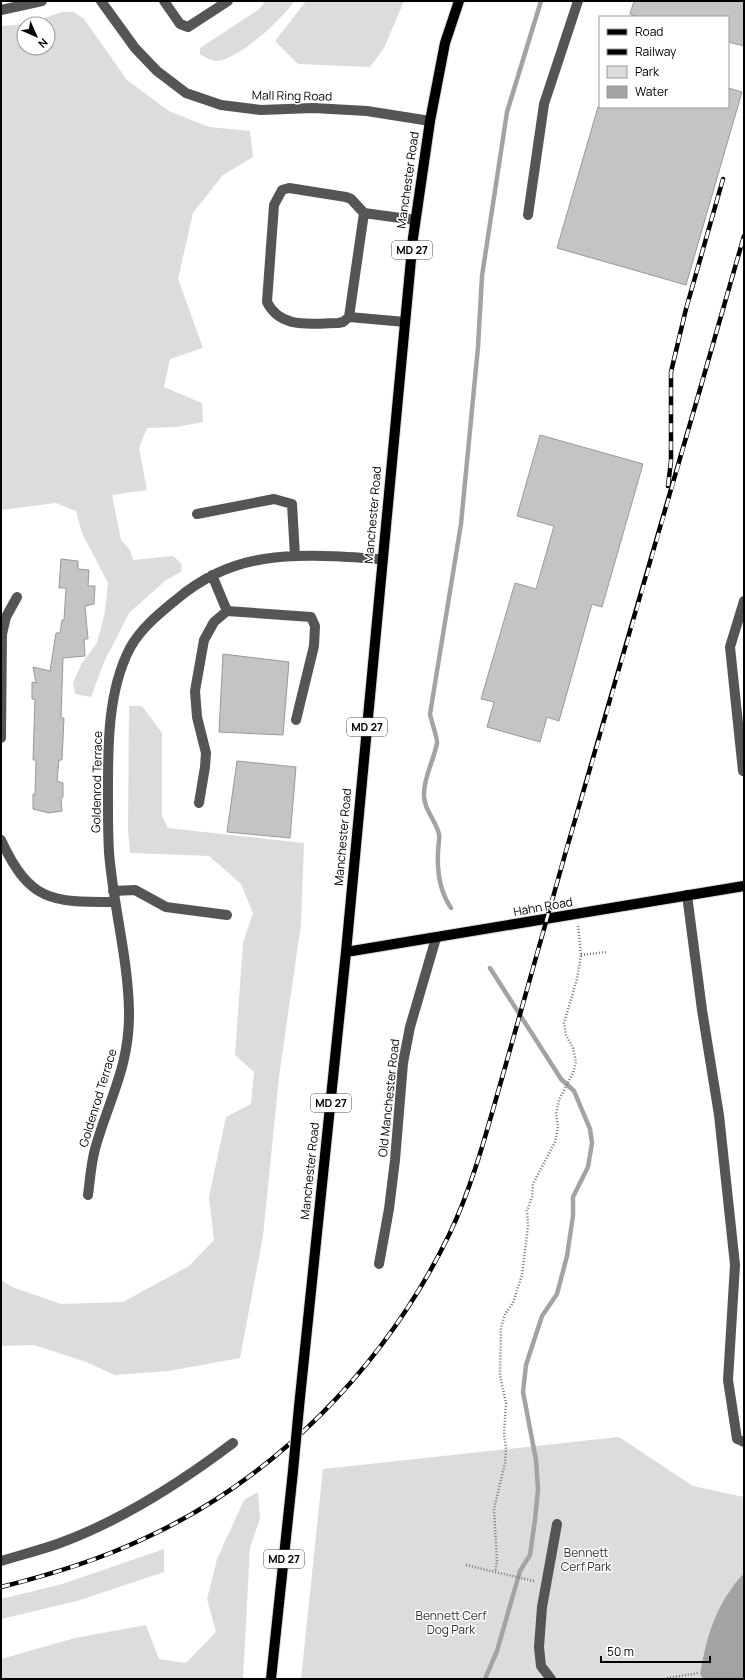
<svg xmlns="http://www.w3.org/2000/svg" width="745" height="1680" font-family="Manrope,sans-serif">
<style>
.green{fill:#dcdcdc;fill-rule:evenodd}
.water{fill:#a3a3a3}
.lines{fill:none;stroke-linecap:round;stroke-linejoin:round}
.stream{stroke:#a3a3a3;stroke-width:4.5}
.building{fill:#c4c4c4;stroke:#999}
.major-casing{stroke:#dbdbdb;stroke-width:12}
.path{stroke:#777;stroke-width:2.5;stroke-dasharray:1 2;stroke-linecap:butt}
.minor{stroke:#555;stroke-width:10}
.major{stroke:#000;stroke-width:10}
.rail-casing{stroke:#000;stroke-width:4.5}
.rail{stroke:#fff;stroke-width:3;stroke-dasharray:9;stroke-linecap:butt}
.major-bridge-casing{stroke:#dbdbdb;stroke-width:12;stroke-linecap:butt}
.major-bridge{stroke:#000;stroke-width:10}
.labels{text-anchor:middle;stroke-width:3;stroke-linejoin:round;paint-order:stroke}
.shield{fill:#fff;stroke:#4c4c4c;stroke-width:1}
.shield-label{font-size:11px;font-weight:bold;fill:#000}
.street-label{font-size:12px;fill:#000;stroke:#fff}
.park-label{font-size:12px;fill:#333;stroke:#fff}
</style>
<rect width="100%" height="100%" fill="#fff"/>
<path class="green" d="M266,1H294C282,20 239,59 217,61C210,61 205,57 200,54V48L258,10Z
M306,1H404L384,48L370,67L298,64L275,41Z
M62,12H74L84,19L127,80L169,111L209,127L250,131L253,157L223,175L193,213L178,279L203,348L170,359L164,387L202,403L203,422L177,427L147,428L139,448L147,490L112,495L121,540L130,550L133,560L173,556L182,564L181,572L166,580L129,613L104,662L91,697L75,694L73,682L82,663L97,643L105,612L108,583L82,533L76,511L56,503L1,510V26L26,24ZM24,24H48V48H24Z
M129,706H142L162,733V816L168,828L304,843L301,924L279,1077L263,1236L240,1358L169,1371L115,1375L86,1362L34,1345L1,1346V1280L12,1287L61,1304L123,1302L189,1266L214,1240L209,1197L226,1117L251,1104L254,1072L235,1055L243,943L253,913L241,884L209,856L130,853L128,828Z
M619,1437L693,1486L744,1497V1679H301L323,1469Z
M258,1492L260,1519L250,1547L243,1679H1V1659L75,1638L146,1625L159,1659L186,1663L216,1632L207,1599L217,1559L244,1500Z
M164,1549V1572L77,1601L1,1619V1599L62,1584Z"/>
<path class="water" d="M744,1573V1679H703L700,1674C707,1634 716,1604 744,1573Z"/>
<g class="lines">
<path class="stream" d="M451,908C440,892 437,872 438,852C438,847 440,839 439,834C436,821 423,808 424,794C424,776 434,760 437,743C438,740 431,720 430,714L461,524L478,347L482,276L507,112L541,1
M485,1679L497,1651L520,1571L530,1555L535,1520L538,1489L536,1460L523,1392L526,1365L542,1316L557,1294L567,1256L573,1216V1197L588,1167L592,1143L590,1129L574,1091L561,1079L490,968"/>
</g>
<path class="building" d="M634,1H744V46L728,42V17H639L630,14Z
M728,88L742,92L686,285L557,248L598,107H728Z
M540,435L643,464L602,607L592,604L559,721L547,717L540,742L487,727L494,702L481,699L515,583L536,589L554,526L517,516Z
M61,559L78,561V569L89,570L88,586H95L94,604L85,606L88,639H84L85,656L63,658L61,718H64L62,760H59L57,781L63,783V797L61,798L62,811L49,813L33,809V794L35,795L36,760H33L35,699H32V682L36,683L33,667L50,671L56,633H60L62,620H64L66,588H59Z
M223,654L289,662L283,735L219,732Z
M237,761L296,767L290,838L227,832Z"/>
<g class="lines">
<g class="major-casing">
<path id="major" d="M346,952L744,886
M299,1407L346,952L413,238L430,121L445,43L459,1
M271,1679L293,1471"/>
</g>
<path class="path" d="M581,955L607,952
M466,1565L495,1572
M534,1581L495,1572L497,1561L494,1509L505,1463L506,1449L504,1434L506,1403L500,1375L501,1328L505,1314L513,1303L522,1275L528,1226L527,1211L532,1197L533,1184L555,1142L558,1127L556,1114L559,1100L573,1073L576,1062L573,1048L566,1035L564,1023L577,979L581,955L578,925
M667,1678L699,1673"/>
<path class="minor" d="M101,1L135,48L157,71L186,93L221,105L261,110L313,108L367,111L430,121
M164,1L180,24L188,27L228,1
M1,10L42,1
M528,215L544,104L578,1
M349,317L343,322L338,323C312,323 281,330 267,302L274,205L282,190L289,188L346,197L351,199L364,213
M405,322L349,317L364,213L415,220
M197,514L274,499L292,504L295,556
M212,575L227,611L311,617L315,626L314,646L296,720
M1,738L2,634L6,617L17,597
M743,771L730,647L744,601
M199,803L205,767L206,753L197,717L195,691L204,640L214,622L227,611
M1,840C30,902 51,902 114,902
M113,891L135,890L166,907L227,915
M687,895L702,1010L719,1115L735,1265L728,1380L737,1439L744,1442
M88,1195C90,1180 91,1164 95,1149C109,1099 130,1066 129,1011C128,957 113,905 109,852C108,836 108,821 108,805C108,754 106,694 130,648C141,628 160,613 177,599C202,578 231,564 264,559C303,553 343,557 382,559
M379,1264L389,1209L395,1160L403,1063L410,1027L436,938
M1,1561C20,1555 41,1550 60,1543C123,1520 180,1483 233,1443
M551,1679L541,1666L539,1647L542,1607L557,1524"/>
<use href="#major" class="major"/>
<g class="rail-casing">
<path id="rail" d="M668,486L671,461V372L686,309L723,179
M1,1587C49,1575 96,1561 141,1540C275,1480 385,1366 449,1235C474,1183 488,1126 504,1071C525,998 545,924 566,851C627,646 685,441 744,236"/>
</g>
<use href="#rail" class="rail"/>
<g class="major-bridge-casing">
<path id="major-bridge" d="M293,1471L299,1407"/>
</g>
<use href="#major-bridge" class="major-bridge"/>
</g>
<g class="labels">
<g class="shield">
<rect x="392" y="241" width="40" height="18" rx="3"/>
<rect x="347" y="718" width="40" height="18" rx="3"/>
<rect x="311" y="1094" width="40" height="18" rx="3"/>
<rect x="264" y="1550" width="40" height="18" rx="3"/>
</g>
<g class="shield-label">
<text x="412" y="254">MD 27</text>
<text x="367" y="731">MD 27</text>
<text x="331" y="1107">MD 27</text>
<text x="284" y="1563">MD 27</text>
</g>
<g class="street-label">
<text transform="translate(292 96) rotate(1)" y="4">Mall Ring Road</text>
<text transform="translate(408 180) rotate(-82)" y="4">Manchester Road</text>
<text transform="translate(373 515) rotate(-85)" y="4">Manchester Road</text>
<text transform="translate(97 782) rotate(-89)" y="4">Goldenrod Terrace</text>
<text transform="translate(343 837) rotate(-85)" y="4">Manchester Road</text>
<text transform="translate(543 907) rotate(-10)" y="4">Hahn Road</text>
<text transform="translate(98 1098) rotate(-73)" y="4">Goldenrod Terrace</text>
<text transform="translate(389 1098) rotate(-84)" y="4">Old Manchester Road</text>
<text transform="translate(310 1171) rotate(-84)" y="4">Manchester Road</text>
</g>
<g class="park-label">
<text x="586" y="1557">Bennett<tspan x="586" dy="14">Cerf Park</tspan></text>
<text x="451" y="1620">Bennett Cerf<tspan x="451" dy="14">Dog Park</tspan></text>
</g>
</g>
<rect width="745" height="1680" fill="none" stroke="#000000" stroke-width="4"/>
<rect x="599" y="16" width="130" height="92" fill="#ffffff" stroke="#999999"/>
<rect x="607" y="29" width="20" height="6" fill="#000000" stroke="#999999"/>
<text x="635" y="36" font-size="12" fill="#000000">Road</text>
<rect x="607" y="49" width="20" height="6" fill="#000000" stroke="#999999"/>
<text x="635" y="56" font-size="12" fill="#000000">Railway</text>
<rect x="607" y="66" width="20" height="12" fill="#dcdcdc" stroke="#999999"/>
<text x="635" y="76" font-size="12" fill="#000000">Park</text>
<rect x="607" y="86" width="20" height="12" fill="#a3a3a3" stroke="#999999"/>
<text x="635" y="96" font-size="12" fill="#000000">Water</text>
<g transform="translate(36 36) rotate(135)"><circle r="19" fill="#ffffff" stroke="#999999"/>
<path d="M0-3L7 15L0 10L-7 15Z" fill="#000000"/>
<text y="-6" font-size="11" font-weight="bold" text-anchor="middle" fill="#000000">N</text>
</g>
<path d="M601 1656v6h109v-6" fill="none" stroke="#000000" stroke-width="2"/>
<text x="607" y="1656" font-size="12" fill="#000000" stroke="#ffffff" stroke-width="3" paint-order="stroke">50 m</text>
</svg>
